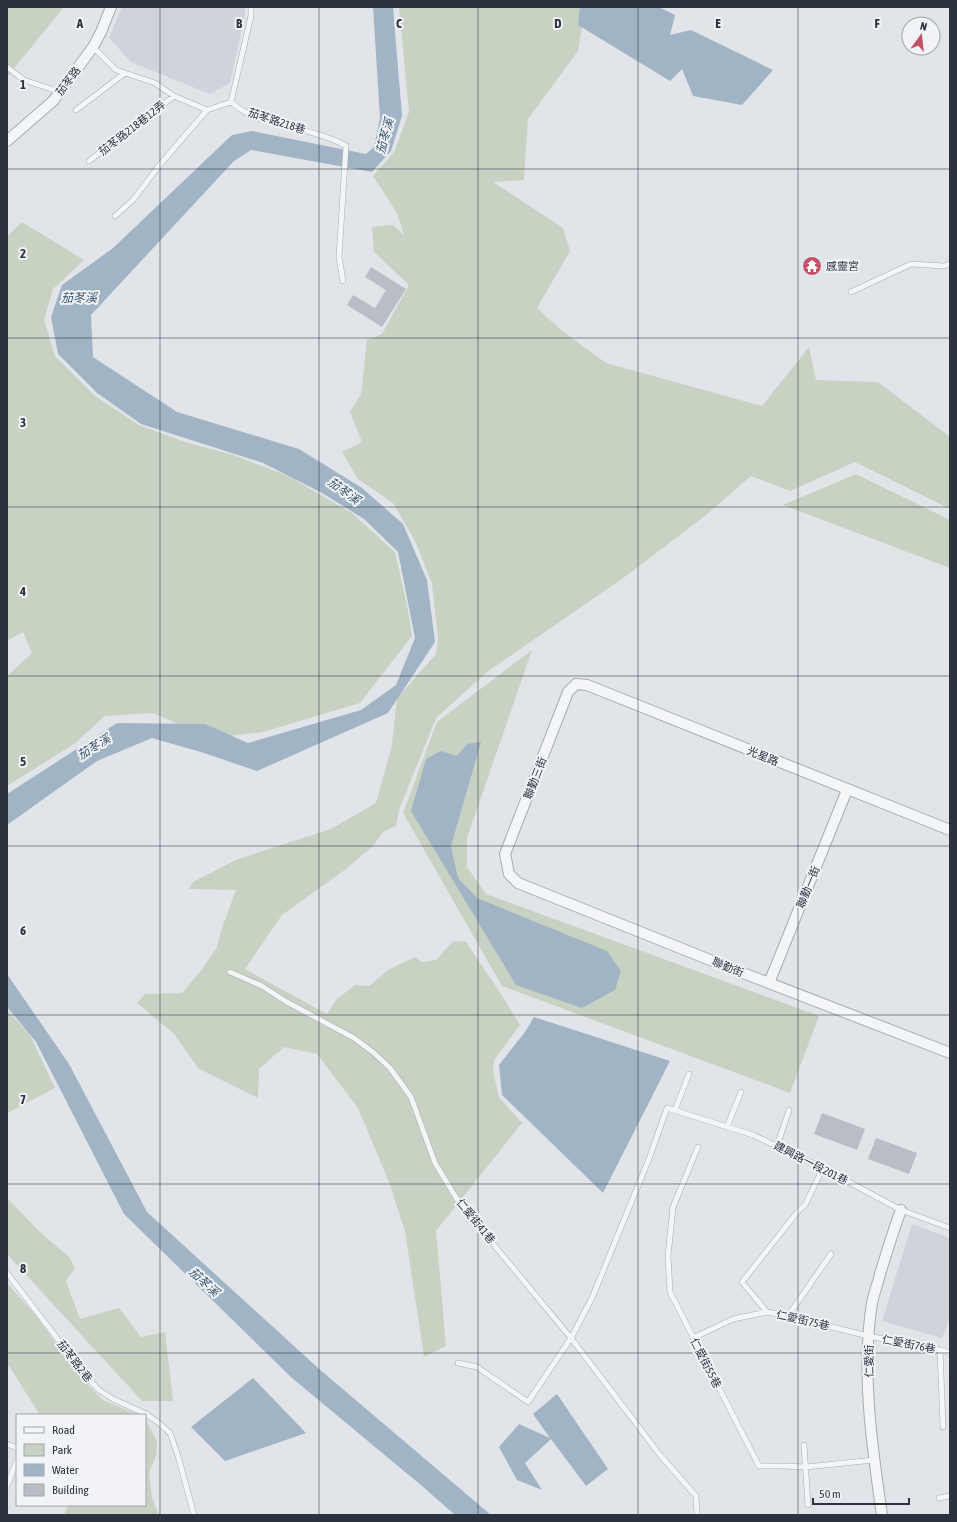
<svg xmlns="http://www.w3.org/2000/svg" width="957" height="1522" font-family="'Asap Condensed','Noto Sans TC',sans-serif">
<style>
.built{fill:#d0d4da}
.green{fill:#c8d2c3}
.water{fill:#a0b4c5}
.building{fill:#b9bec5}
.lines{fill:none;stroke-linecap:round;stroke-linejoin:round}
.service-casing{stroke:#a7acb3;stroke-width:6}
.minor-casing{stroke:#a7acb3;stroke-width:12}
.service{stroke:#f4f5f7;stroke-width:5}
.minor{stroke:#f4f5f7;stroke-width:10}
.grid{fill:none;stroke:#2b333f;stroke-width:1;stroke-opacity:0.55}
.labels{text-anchor:middle;stroke-width:4;stroke-linejoin:round;paint-order:stroke}
.street-label{font-size:11px;fill:#2b333f;stroke:#f1f3f6}
.poi-label{font-size:11px;fill:#2b333f;stroke:#f1f3f6;text-anchor:start}
.water-label{font-size:12px;font-style:italic;fill:#39546f;stroke:#f1f3f6}
.grid-label{font-size:13px;text-anchor:middle;font-weight:bold;fill:#2b333f;stroke:#f1f3f6;stroke-width:4;stroke-linejoin:round;paint-order:stroke}
</style>
<rect width="100%" height="100%" fill="#e1e5e9"/>
<path class="built" d="M122,7H245V15L230,83L210,94L131,62L109,38Z
M912,1224L950,1238V1318L942,1338L882,1321Z"/>
<path class="green" d="M7,7H64L7,77Z
M399,7H584L585,8L578,51L528,119L524,180L493,182L563,228L570,251L537,308L561,330L606,363L762,406L809,347L816,380L878,382L950,437V509L855,462L790,491L751,476L706,515L626,576L487,672L436,718L399,810L396,826L383,832L373,846L346,869L282,915L245,969L327,1014L337,999L355,985L369,986L388,970L415,957L422,962L436,960L453,941L466,942L503,997L520,1025L494,1060L493,1071L499,1097L522,1123L436,1231L446,1346L424,1357L405,1231L389,1182L358,1108L317,1054L284,1047L259,1069L258,1098L199,1069L174,1034L137,1003L145,994L182,993L203,968L217,947L222,928L236,890L189,889L193,882L238,859L331,829L376,803L392,745L397,698L436,654L438,638L432,583L415,541L393,503L358,479L342,452L362,442L350,412L361,394L367,340L382,334L409,285L374,252L372,227L393,225L404,235L397,213L373,176L394,152L409,112Z
M22,222L84,260L53,289L44,320L55,356L95,396L139,425L185,442L233,455L288,476L352,513L395,552L407,605L412,636L360,703L263,732L211,738L153,713L105,716L74,744L7,786V676L32,653L23,632L7,641V236Z
M856,474L950,520V568L783,505Z
M532,650L467,838V867L486,894L819,1016L790,1093L502,986L403,813L437,722Z
M7,1010L30,1035L55,1088L7,1113Z
M7,1198L39,1231L69,1257L75,1268L66,1281L80,1319L119,1308L141,1337L165,1332L173,1401H142L7,1254Z
M7,1283L36,1316L82,1379L103,1400L139,1415H40L7,1363Z
M145,1417L157,1442L156,1455L149,1473L152,1498L159,1515H64L68,1505H145Z"/>
<path class="water" d="M373,7H393L402,116L391,151L372,172L251,150L234,161L91,315L93,357L177,412L299,449L362,488L403,524L427,580L435,642L388,713L257,771L204,753L152,738L97,761L7,825V794L117,723L205,724L248,743L361,710L396,685L415,638L398,552L364,519L322,493L263,463L141,424L97,393L58,354L51,317L62,285L113,248L232,135L252,131L366,154L374,147L380,118Z
M580,7H659L675,15L670,35L691,30L773,70L742,105L693,96L682,69L670,81L578,25Z
M481,742L451,846L458,878L477,898L607,951L621,971L615,990L582,1008L516,985L411,811L426,759L441,751L457,756L467,744Z
M7,974L69,1064L147,1212L318,1368L491,1515H455L422,1486L292,1378L124,1214L36,1042L7,1007Z
M534,1017L670,1061L603,1193L502,1095L499,1065L525,1032Z
M253,1378L306,1433L225,1461L191,1427Z
M557,1394L608,1469L586,1486L551,1439L525,1463L542,1490L517,1480L499,1447L519,1424L550,1438L533,1414Z"/>
<path class="building" d="M371,267L406,289L382,327L347,305L353,295L375,308L386,290L365,277Z
M822,1113L865,1129L857,1150L814,1134Z
M876,1138L917,1153L909,1174L868,1159Z"/>
<g class="lines">
<g class="service-casing">
<path id="service" d="M93,47L116,70L155,83L174,96L207,110L231,102
M7,67L24,80L60,92
M231,102C236,106 241,110 247,113C279,128 315,129 346,146L339,257L343,281
M231,102L251,16V7
M76,110L125,73
M89,161L174,96
M115,216L133,200L158,167L207,110
M851,292L911,264L944,266L950,264
M230,972L262,986L285,1001L354,1038L374,1053L390,1068L411,1097L435,1163L460,1204L571,1338L660,1455L696,1496L697,1515
M675,1110L689,1074
M727,1127L741,1092
M777,1146L789,1110
M698,1147L673,1207L668,1256L670,1292L759,1466H783L806,1467L874,1460
M7,1273L66,1350L77,1367L99,1390L113,1399L146,1414L159,1423L170,1433L178,1456L194,1515
M767,1312L742,1282L799,1210L805,1205L823,1168
M788,1316L831,1254
M693,1338L733,1319L767,1312L788,1316L868,1336L940,1350L950,1353
M940,1350L943,1427
M458,1363L477,1367L528,1402L571,1338L592,1298L649,1159L667,1108L753,1135L823,1168L901,1210L950,1228
M7,1444L17,1448
M804,1445L808,1505
M7,1486L17,1460
M939,1498L950,1496"/>
</g>
<g class="minor-casing">
<path id="minor" d="M7,141L53,101L60,92L93,47L101,32L111,7
M950,830L587,685L576,684L568,692L505,854L509,874L518,883L725,966L950,1053
M769,983L847,790
M882,1515C872,1447 861,1371 872,1303C874,1293 878,1283 880,1274C887,1252 893,1231 901,1210"/>
</g>
<use href="#service" class="service"/>
<use href="#minor" class="minor"/>
</g>
<path class="grid" d="M160,7V1515M319,7V1515M478,7V1515M638,7V1515M798,7V1515M7,169H950M7,338H950M7,507H950M7,676H950M7,846H950M7,1015H950M7,1184H950M7,1353H950"/>
<defs>
<g id="temple-disc" transform="scale(1)"><circle r="9.5" fill="#c25268" stroke="#f1f3f6"/><path d="M0-6L5-2H3V0L6.5 2.5H4V6H1.5V3h-3V6H-4V2.5H-6.5L-3 0V-2H-5Z" fill="#fff"/></g>
</defs>
<g fill-rule="evenodd">
<use href="#temple-disc" x="812" y="266"/>
</g>
<g class="labels">
<g class="street-label">
<text transform="translate(68 81) rotate(-53)" y="4">茄苳路</text>
<text transform="translate(277 121) rotate(18)" y="4">茄苳路218巷</text>
<text transform="translate(132 128) rotate(-38)" y="4">茄苳路218巷12弄</text>
<text transform="translate(763 756) rotate(22)" y="4">光星路</text>
<text transform="translate(535 778) rotate(-69)" y="4">聯勤三街</text>
<text transform="translate(808 887) rotate(-68)" y="4">聯勤一街</text>
<text transform="translate(728 967) rotate(22)" y="4">聯勤街</text>
<text transform="translate(811 1163) rotate(27)" y="4">建興路一段201巷</text>
<text transform="translate(476 1221) rotate(51)" y="4">仁愛街41巷</text>
<text transform="translate(803 1320) rotate(13)" y="4">仁愛街75巷</text>
<text transform="translate(909 1344) rotate(11)" y="4">仁愛街76巷</text>
<text transform="translate(75 1361) rotate(52)" y="4">茄苳路2巷</text>
<text transform="translate(869 1361) rotate(-91)" y="4">仁愛街</text>
<text transform="translate(706 1363) rotate(63)" y="4">仁愛街55巷</text>
</g>
<g class="poi-label">
<text x="826" y="270">感靈宮</text>
</g>
<g class="water-label">
<text transform="translate(385 136) rotate(-75)" y="4">茄苳溪</text>
<text x="79" y="302">茄苳溪</text>
<text transform="translate(344 491) rotate(36)" y="4">茄苳溪</text>
<text transform="translate(94 747) rotate(-32)" y="4">茄苳溪</text>
<text transform="translate(204 1282) rotate(42)" y="4">茄苳溪</text>
</g>
</g>
<g class="grid-label">
<text x="80" y="28">A</text>
<text x="239" y="28">B</text>
<text x="399" y="28">C</text>
<text x="558" y="28">D</text>
<text x="718" y="28">E</text>
<text x="877" y="28">F</text>
<text x="23" y="89">1</text>
<text x="23" y="258">2</text>
<text x="23" y="427">3</text>
<text x="23" y="596">4</text>
<text x="23" y="766">5</text>
<text x="23" y="935">6</text>
<text x="23" y="1104">7</text>
<text x="23" y="1273">8</text>
</g>
<rect width="957" height="1522" fill="none" stroke="#2b333f" stroke-width="16"/>
<rect x="16" y="1414" width="130" height="92" fill="#f1f3f6" stroke="#a2a6ad"/>
<rect x="24" y="1427" width="20" height="6" fill="#f4f5f7" stroke="#a2a6ad"/>
<text x="52" y="1434" font-size="12" fill="#2b333f">Road</text>
<rect x="24" y="1444" width="20" height="12" fill="#c8d2c3" stroke="#a2a6ad"/>
<text x="52" y="1454" font-size="12" fill="#2b333f">Park</text>
<rect x="24" y="1464" width="20" height="12" fill="#a0b4c5" stroke="#a2a6ad"/>
<text x="52" y="1474" font-size="12" fill="#2b333f">Water</text>
<rect x="24" y="1484" width="20" height="12" fill="#b9bec5" stroke="#a2a6ad"/>
<text x="52" y="1494" font-size="12" fill="#2b333f">Building</text>
<g transform="translate(921 36) rotate(15)"><circle r="19" fill="#f1f3f6" stroke="#a2a6ad"/>
<path d="M0-3L7 15L0 10L-7 15Z" fill="#c25268"/>
<text y="-6" font-size="11" font-weight="bold" text-anchor="middle" fill="#2b333f">N</text>
</g>
<path d="M813 1498v6h96v-6" fill="none" stroke="#2b333f" stroke-width="2"/>
<text x="819" y="1498" font-size="12" fill="#2b333f" stroke="#f1f3f6" stroke-width="3" paint-order="stroke">50 m</text>
</svg>
